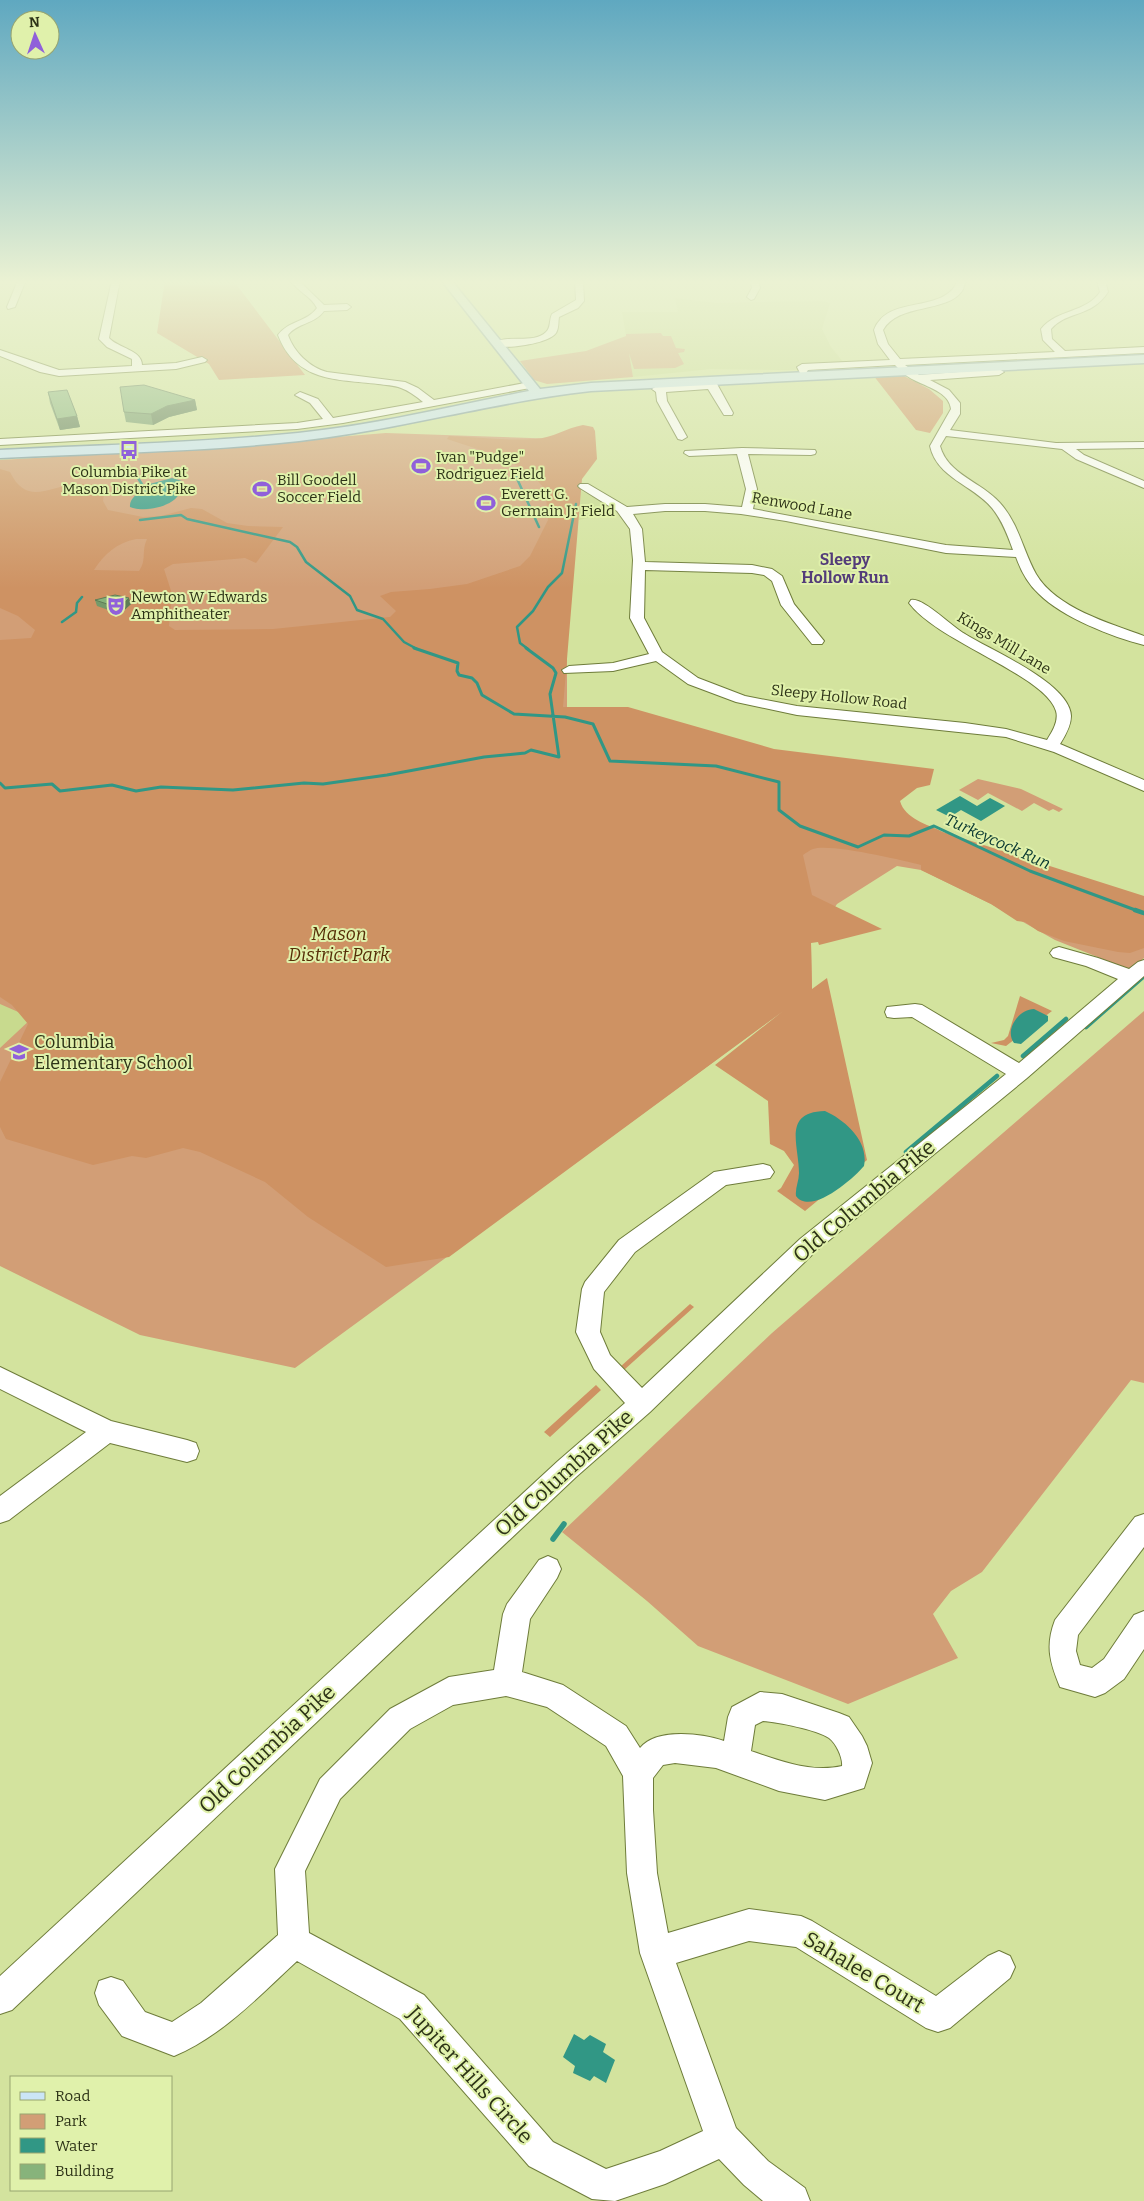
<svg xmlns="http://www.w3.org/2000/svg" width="1144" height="2201" font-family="Bitter,serif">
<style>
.built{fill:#c8da8e}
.green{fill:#d29e76}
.forest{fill:#ce9263;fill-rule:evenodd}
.water{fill:#319785}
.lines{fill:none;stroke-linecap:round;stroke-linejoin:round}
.stream-far3{stroke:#319785;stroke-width:2.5}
.stream-far2{stroke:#319785;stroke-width:3}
.stream-far1{stroke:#319785;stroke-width:4.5}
.stream{stroke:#319785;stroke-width:5.5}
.minor-casing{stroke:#6e7c3a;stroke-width:2}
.major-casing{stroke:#7e9ba5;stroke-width:3}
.minor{fill:#fff;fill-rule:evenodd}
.major{fill:#cbe5f7;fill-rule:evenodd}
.wall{fill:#749a6a}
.shaded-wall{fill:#5e7d56}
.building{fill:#87b37b;stroke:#5e7d56}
.labels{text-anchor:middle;stroke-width:4;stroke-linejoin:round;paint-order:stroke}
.far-poi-label{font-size:15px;fill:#2d3317;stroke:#e0f1ab;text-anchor:start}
.far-street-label{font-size:15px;fill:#2d3317;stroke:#e0f1ab}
.far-neighbourhood-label{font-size:16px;font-weight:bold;fill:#533c79;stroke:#e0f1ab}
.far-water-label{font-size:16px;font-style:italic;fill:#083730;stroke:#e0f1ab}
.park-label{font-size:18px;font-style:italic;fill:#552d06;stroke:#e0f1ab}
.poi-label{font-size:18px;fill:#2d3317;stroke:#e0f1ab;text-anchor:start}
.near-street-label{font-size:21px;fill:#2d3317;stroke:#e0f1ab}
</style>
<rect width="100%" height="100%" fill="#d3e39e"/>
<path class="built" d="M675,298L716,303L821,301L830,303L822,329L831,347L848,368L787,370L711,369L633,377L622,312H678Z
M581,491L601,501L614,512L579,520Z
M0,1000L74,1020L0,1084Z"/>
<path class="green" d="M661,333L663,336H671L676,348L685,349L684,352L678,353L684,364L675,368L634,369L629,353L633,377L547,384L534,380L520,361L586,351L626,336V334Z
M386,433L561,439L567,576V726L1144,937V958L1130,970L1055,940L991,904L921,870L897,866L837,904L811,943L812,990L295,1368L140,1335L0,1266V1048L32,1018L0,1004V460L175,450Z
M978,779L1021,789L1063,809L1059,812L1053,809L1049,811L1034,803L1022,811L988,793L978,800L959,790Z
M1144,1011V1383L1131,1380L982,1572L951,1591L933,1614L958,1658L848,1704L698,1646L647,1601L562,1532L772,1333Z"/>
<path class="forest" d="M165,280H233L305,375L219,380L209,364L157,333Z
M900,374L929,389L943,401V413L930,433L916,430L873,375Z
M583,425L593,427L595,431L597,459L582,479L563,707H628L774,749L934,769L930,785L917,788L900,801C905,819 927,824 943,832L1144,896V948L1130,953L1118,952L1064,941L1038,931L1025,922L1017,921L991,904L921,870V865C901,860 830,843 813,849C810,850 806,853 803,855L812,895L882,929L819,945L818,942L811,943L812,989L827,978L867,1160L805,1211L777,1191L781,1188L794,1165L784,1151L770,1144L768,1101L715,1065L783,1011L449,1257L386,1267L308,1217L265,1182L200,1152L183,1148L146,1158L132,1156L93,1165L6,1139L0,1127V1082L28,1024L12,1005L0,997V640L31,638L35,630L18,616L0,608V469L10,472C26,505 47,488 74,484C84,483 96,484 105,487L103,501L108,510L143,517L161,516L191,508L202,509L227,523L248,526L283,527L256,563L245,558L234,559L173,564L164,569L172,594L169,626L175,630L273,629L390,617L396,611L380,596L391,592L430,589L467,584L520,566L530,556L548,520L546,496L543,487L532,474L502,457L447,439L449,436C477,437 507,441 535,439C553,438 566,428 583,425ZM136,539H147C141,552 147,560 139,571L94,570C104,554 117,543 136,539Z
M1020,996L1052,1011L1006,1046L991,1043L1004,1040L1008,1036Z
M690,1304L694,1307L624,1370L620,1367Z
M596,1385L601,1390L550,1437L544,1432Z"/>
<path class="water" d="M172,478L182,481C186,505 147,514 130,507C129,498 139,494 142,486Z
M960,796L977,806L990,798L1005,806L981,821L961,810L950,817L936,810Z
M1034,1009L1048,1016V1021L1021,1044L1014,1043C1004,1030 1019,1009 1034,1009Z
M825,1111C845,1120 869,1141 864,1166C853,1179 811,1216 796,1196C795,1188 799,1181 799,1173C799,1145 782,1112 825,1111Z
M574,2034L584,2040L590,2035L606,2044L603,2052L615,2060L606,2083L594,2076L590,2081L573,2073L575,2066L563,2057Z"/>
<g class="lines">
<path class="stream-far3" d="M514,472L539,527
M138,478L143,486
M140,520L181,515L187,519L290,542L297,547L306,562L350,596L357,610L383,619L404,642L417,649
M62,622L76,612L77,603L82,597
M528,649L520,643L517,627L533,611L548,587L562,573L576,504"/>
<path class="stream-far2" d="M414,648L458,663L457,671L459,675L472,678L477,683L482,695L514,714L565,717L593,724L610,761L716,766L779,782V810L800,826L858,847L884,835L909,836L934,826L1030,871L1138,911
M0,783L5,788L52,784L60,791L112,785L136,791L161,787L233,790L304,783L323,784L387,775L484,757L525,753L531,750L559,757L550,694L556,673L553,668L526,648"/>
<path class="stream-far1" d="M1135,910L1144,913
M1086,1027L1144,976
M1023,1056L1066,1019
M906,1152L997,1076"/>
<path class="stream" d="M553,1539L564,1524"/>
<g class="minor-casing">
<path id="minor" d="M18,280H26L15,307L8,309L7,307Z
M112,280H120L109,338C118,348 142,350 142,365L176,363L202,357L207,360L205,362L176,369L59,376L40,372L0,356V350L59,370L132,366V359L107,347L99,339Z
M290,280H298L324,305L347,304L351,307L347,310L324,311C315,324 297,323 288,335C294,352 309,367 327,372L405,382L418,388L434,400L530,382L535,385L530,388L343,423L297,429L0,445V439L297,423L323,419L310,403L295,395L300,392L318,399L333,418L423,402C416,396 409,391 401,388C394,385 385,385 378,384C336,379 296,382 278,335C288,321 307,322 317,308C311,296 297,291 290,280Z
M575,280H583L584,301L578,308L559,317C558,323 559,328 556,333C548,344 507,349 495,346L493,344C506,333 533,345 546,332C551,328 549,320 552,314L576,300Z
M750,280H758L760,288L754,299L751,300L747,297L752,288Z
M958,280H966C965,283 964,288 962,291C947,313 898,303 883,330L888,344L900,359L1055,352L1043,340L1041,329C1057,309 1086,313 1100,292L1097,280H1105L1108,292C1091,318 1068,310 1051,329L1052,339L1065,351L1144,347V353L905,365L919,375L999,369L1004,372L999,375L930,380L949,390L960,403V414L950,430L1056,443L1144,442V448L1076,449L1084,455L1144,481V488L1076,459L1062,449L946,436L940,446C948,475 982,482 1000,503C1019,524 1023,551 1036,574C1056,608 1109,623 1144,636V645C1112,637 1062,617 1039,594C1028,584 1021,571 1016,557L946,553L786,521L741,514L705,511H665L633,514L642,529L645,562L752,565L772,569L782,576L794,604L824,641L822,644H812L781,605L772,581L764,575L752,573L645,570L644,618L662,652L698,678L745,696L797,706L965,723L1006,729L1047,740C1052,732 1059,721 1056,711C1045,675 938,642 909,603L911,600C923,597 952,627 965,634C990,650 1070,683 1071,716C1071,726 1065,736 1060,744L1144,780V791L1054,752L1006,737L797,715L736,702L688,684L656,661L613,671L564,673L562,670L569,666L613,663L649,654L630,618L633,560L630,529L617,511L580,488L578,486L580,484H588L627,507L665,504H705L742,507L746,489L737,454L689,456L684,453L685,451L742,448L815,450L816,452L815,454L811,455L748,454L757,489L753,509L946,545L1013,550C1008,536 1002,520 992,508C973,485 937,478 930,446L951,409C949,392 927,387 914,380C907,377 901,371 895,365L808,370L806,373H800L797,367L802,364L890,360L878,344L874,330C875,327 877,323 880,320C898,298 947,311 958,280Z
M708,378L717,384L733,413L732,415H724L708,389L666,392L667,401L687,437L682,440L678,439L657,401L656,392L652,389L657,386L705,383L703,381Z
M1059,947L1098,958L1129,969L1138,962L1144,960V976L1027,1078L816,1251L650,1412L576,1477L12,2010L0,2014V1976L558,1461L625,1403L594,1369L576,1332L582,1289L585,1282L619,1240L714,1172L763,1164L770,1166L774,1172L770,1178L726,1185L635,1252L604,1292L600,1332L610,1355L642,1388L800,1239L1006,1074L912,1017L894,1018L887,1017L885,1012L887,1007L915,1004L922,1005L1019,1063L1118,979L1086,966L1053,957L1050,953L1053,949Z
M0,1367L111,1421L187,1440L196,1443L199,1451L196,1459L187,1462L110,1443L9,1520L0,1523V1496L86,1432L0,1389Z
M1144,1514V1547L1078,1635L1076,1651L1080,1665L1092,1668L1104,1659L1134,1615L1144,1611V1649L1124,1679L1105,1693L1095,1697L1060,1687C1050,1663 1045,1646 1055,1620L1135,1517Z
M548,1556L557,1560L561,1569L557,1578L530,1619L522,1672L563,1685L626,1726L640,1748C656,1728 701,1733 724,1741L728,1717L732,1707L760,1692L782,1694L839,1713L849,1717L862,1736L867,1746L872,1763L864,1788L825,1800L779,1791L716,1768L675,1763L663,1765L653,1778V1810L657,1873L668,1933L749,1909L801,1916L812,1921L936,1996L988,1956L999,1951L1010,1956L1015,1967L1010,1978L950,2028L938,2032L926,2028L796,1947L749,1941L676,1963L736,2128L768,2161L805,2188L810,2201H763L744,2185L719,2159L665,2184L615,2201L592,2199L529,2166L400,2019L297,1961C259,1996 222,2036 174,2056L122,2036L99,2005L95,1993L99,1981L111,1977L123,1981L145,2012L172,2022L201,2003L278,1935L275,1869L320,1779L390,1709L449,1677L494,1670L503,1614L507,1604L539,1560ZM506,1696L547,1707L606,1746L623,1776L627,1873L640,1953L703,2131L660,2151L606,2169L553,2142L424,1995L309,1933L305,1871L340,1799L410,1729L453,1705ZM763,1721C778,1722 817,1730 829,1738C836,1743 843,1758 842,1766C812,1773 780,1761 751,1751L755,1725Z"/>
</g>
<g class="major-casing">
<path id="major" d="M441,280H451L540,389L591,383L1144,355V363L591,391C493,402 398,430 299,441C200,452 100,453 0,458V450C99,445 199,443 298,433C376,425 452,406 529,391Z"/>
</g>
<use href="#minor" class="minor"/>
<use href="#major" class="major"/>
</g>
<path class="wall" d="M48,392L77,416L80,427L60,430L50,403Z
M195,400L197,410L169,417L153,425L126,422L124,412Z
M95,600L131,604L120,614L97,606Z"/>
<path class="shaded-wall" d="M195,400L197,410L169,417L153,425L151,414L167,406Z
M77,416L80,427L60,430L57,419Z
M129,598L131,604L120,614L119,608Z"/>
<path class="building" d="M144,385L195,400L167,406L151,414L124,412L120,387Z
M67,390L77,416L57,419L48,392Z
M115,595L129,598L119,608L95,600Z"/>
<linearGradient id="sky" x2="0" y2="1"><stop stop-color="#5fa8c0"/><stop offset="0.48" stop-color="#ebf2d3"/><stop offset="1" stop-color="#ebf2d3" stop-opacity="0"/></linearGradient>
<rect width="1144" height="588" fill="url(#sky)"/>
<defs>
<g id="bus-bare" transform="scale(1.5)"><path d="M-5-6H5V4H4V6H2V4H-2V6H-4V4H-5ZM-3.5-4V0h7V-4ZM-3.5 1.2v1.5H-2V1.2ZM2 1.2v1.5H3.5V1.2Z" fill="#9060da" stroke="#e0f1ab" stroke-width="2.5" paint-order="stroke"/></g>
<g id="stadium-bare" transform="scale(1.5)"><path d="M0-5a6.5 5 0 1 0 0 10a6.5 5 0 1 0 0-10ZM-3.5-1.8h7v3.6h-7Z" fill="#9060da" stroke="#e0f1ab" stroke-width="2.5" paint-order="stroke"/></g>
<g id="theatre-bare" transform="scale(1.5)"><path d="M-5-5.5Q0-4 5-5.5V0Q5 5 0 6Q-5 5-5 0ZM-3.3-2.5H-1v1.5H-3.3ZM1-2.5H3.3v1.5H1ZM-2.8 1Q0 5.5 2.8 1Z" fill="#9060da" stroke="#e0f1ab" stroke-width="2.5" paint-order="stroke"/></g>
<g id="school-bare" transform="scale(1.5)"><path d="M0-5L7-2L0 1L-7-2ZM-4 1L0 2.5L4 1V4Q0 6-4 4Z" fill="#9060da" stroke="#e0f1ab" stroke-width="2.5" paint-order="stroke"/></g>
</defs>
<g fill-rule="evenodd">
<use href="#bus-bare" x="129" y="450"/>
<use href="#stadium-bare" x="421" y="466"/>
<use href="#stadium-bare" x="262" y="489"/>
<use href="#stadium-bare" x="486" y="503"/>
<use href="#theatre-bare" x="116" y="606"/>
<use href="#school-bare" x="19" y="1052"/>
</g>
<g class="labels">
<g class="far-poi-label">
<text x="436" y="462">Ivan "Pudge"<tspan x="436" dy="17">Rodriguez Field</tspan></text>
<text x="129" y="477" text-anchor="middle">Columbia Pike at<tspan x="129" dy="17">Mason District Pike</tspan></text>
<text x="277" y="485">Bill Goodell<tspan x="277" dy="17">Soccer Field</tspan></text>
<text x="501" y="499">Everett G.<tspan x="501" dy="17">Germain Jr Field</tspan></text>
<text x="131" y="602">Newton W Edwards<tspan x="131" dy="17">Amphitheater</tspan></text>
</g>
<g class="far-street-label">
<text transform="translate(802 506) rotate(10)" y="5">Renwood Lane</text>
<text transform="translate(1004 643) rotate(31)" y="5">Kings Mill Lane</text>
<text transform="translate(839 697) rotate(6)" y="5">Sleepy Hollow Road</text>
</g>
<g class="far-neighbourhood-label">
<text x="845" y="565">Sleepy<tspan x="845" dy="18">Hollow Run</tspan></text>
</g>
<g class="far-water-label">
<text transform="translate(998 841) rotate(24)" y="6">Turkeycock Run</text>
</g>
<g class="park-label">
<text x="339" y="940">Mason<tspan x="339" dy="21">District Park</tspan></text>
</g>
<g class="poi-label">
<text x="34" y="1048">Columbia<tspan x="34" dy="21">Elementary School</tspan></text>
</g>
<g class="near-street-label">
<text transform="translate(864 1201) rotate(-40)" y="7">Old Columbia Pike</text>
<text transform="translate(564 1473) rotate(-42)" y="7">Old Columbia Pike</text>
<text transform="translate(267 1749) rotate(-43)" y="7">Old Columbia Pike</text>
<text transform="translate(864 1972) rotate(31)" y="7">Sahalee Court</text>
<text transform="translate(470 2075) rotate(48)" y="7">Jupiter Hills Circle</text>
</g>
</g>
<rect x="10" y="2076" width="162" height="115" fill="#e0f1ab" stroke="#98a570"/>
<rect x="20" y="2092" width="25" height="8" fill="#cbe5f7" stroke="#98a570"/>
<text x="55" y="2101" font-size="15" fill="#2d3317">Road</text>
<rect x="20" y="2114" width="25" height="15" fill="#d29e76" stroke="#98a570"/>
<text x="55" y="2126" font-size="15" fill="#2d3317">Park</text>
<rect x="20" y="2138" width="25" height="15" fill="#319785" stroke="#98a570"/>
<text x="55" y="2151" font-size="15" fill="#2d3317">Water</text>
<rect x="20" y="2164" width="25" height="15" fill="#87b37b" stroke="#98a570"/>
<text x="55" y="2176" font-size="15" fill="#2d3317">Building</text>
<g transform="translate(35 35) rotate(357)"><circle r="24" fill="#e0f1ab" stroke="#98a570"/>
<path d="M0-4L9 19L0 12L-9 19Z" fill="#9060da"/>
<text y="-8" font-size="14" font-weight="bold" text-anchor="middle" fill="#2d3317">N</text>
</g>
</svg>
